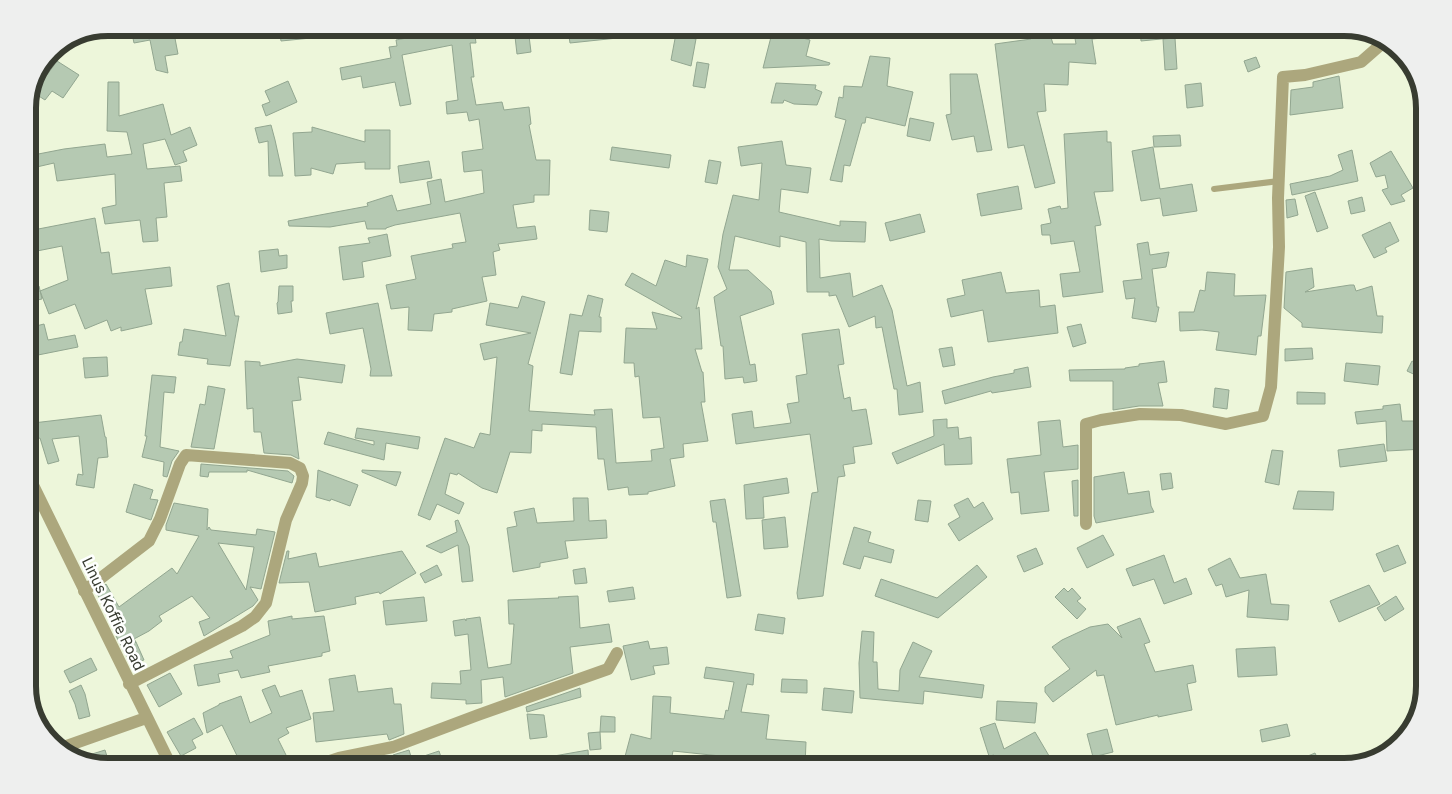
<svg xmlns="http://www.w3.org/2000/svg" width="1452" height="794" font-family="Inter,sans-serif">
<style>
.building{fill:#b5c9b2;stroke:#92a690;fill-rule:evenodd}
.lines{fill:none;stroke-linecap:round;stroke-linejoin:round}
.service{stroke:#aca77d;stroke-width:6}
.minor{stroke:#aca77d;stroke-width:12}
.labels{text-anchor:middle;stroke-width:5;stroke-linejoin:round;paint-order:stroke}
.street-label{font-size:15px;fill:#383c31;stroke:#fefffe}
.rim{fill:none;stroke:#383c31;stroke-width:6}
</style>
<rect width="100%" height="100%" fill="#edf6da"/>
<path class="building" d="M141,28H173L178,54L165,56L168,73L156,70L150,40L134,43L131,29Z
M279,28H310L311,38L281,41Z
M444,28H474L476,43H470L474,77H471L476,105L502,102L504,110L529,107L531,124L529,125L536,160H550L549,195H534V202L513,205L517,228L535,226L537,239L498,244L500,250L493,252L496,275L482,277L487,301L452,309V312L434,314L432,331L408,330L409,307L391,309L386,285L416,279L411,256L453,248L452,244L466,242L460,213L395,225L386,228V229H367L365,221L330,227L289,226L288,221L368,206L367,203L392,195L397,211L431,204L427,182L441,179L445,202L484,193L482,170L464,172L462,152L483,149L479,119L469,121L467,112L447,114L446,102L458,100L452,45L402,55L411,104L400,106L395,82L363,88L361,76L342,80L340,68L391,58L389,47L397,46L396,40L444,31Z
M514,28H528L531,52L517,54Z
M595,28L628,36L627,37L570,43L568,30Z
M677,28H689L687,37L696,39L691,66L671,60Z
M1028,28H1048L1053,44H1076L1073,28H1123V36L1092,39L1096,64L1069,62L1068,85L1044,84L1046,111L1037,112L1055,183L1035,188L1024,145L1008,148L995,44L1031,39Z
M1140,28H1191V36L1141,41Z
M772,33L791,38L792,35L810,40L806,56L830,63L829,65L763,68Z
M1175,38L1177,69L1165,70L1163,39Z
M870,56L890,58L887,86L913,92L905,126L866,117L865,123H862L850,166L844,165L842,182L830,180L846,120L835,117L839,97L843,98L844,86L862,87Z
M1256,57L1260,67L1248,72L1244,61Z
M57,61L79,75L63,98L52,91L45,100L34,93Z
M697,62L709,64L705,88L693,86Z
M950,74H977L992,150L977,152L974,136L952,140L946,115L951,114Z
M1339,76L1343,108L1290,115L1291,90L1313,87V82Z
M288,81L297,102L266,116L262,105L270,102L265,91Z
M108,82H119V116L163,104L171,135L190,127L197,145L183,151L187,161L175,165L165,139L143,144L147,169L180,166L182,181L164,183L167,217L156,218L158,241L143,242L140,220L105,224L102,208L116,205L115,174L57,181L54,163L28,169V156L64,149L105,144L107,157L132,154L127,132L107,131Z
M776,83L816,85L815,89L822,92L817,105L794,104L784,100L783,103H771Z
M1201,83L1203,106L1187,108L1185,85Z
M910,118L934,123L930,141L907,136Z
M271,125L275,140L283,176H269L268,141L259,143L255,128Z
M312,127L365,142V130H390V169H365V162L336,164L333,174L311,168V175L295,176L293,133L312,132Z
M1107,131V142H1111L1113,191L1094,192L1101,225L1095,226L1103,292L1063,297L1060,274L1080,272L1074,241L1051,244L1050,235H1042L1041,225L1051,223L1048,209L1060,206L1061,209L1068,208L1064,134Z
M1180,135L1181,146L1154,147L1153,136Z
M782,141L786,165L811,168L808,193L781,189L779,212L840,226V221L866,222L865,242L831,241L819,239L820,278L850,273L853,297L882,285L892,310L907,386L920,382L923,412L899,415L897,389H894L882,327L876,328L875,316L849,327L836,295L829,296V292H807L806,242L780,236V247L735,236L729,270H748L771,291L774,304L740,316L750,365L755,364L757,381L744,383L743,377L725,379L723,346H721L714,297L727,289L718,267L723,234L733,195L759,200L762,163L741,166L738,147Z
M612,147L671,155L669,168L610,160Z
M1153,147L1160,189L1192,184L1197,211L1163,216L1160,198L1141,201L1132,151Z
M1352,150L1358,181L1292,195L1290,184L1330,176L1343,170L1338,155Z
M1391,151L1413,188L1401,195L1405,201L1391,205L1382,190L1388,188L1385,175L1376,177L1370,163Z
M709,160L721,162L717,184L705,182Z
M429,161L432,178L400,183L398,166Z
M1018,186L1022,209L981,216L977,194Z
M1315,192L1328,228L1317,232L1305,196Z
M1362,197L1365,211L1351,214L1348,201Z
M1295,199L1298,215L1287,218L1286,200Z
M590,210L609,212L607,232L589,230Z
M920,214L925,232L890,241L885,223Z
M95,218L101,253L109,252L112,274L170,267L172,286L145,289L152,324L121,331V327L111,331L107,320L85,329L75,304L49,314L40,291L68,280L62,246L32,252L28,231Z
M1390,222L1399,241L1385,248L1387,252L1374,258L1362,235Z
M387,234L391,256L362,262L364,277L343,280L339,247L370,243L368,238Z
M1148,242L1150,255L1169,252L1166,267L1152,269L1157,307H1159L1156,322L1132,318L1135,298L1126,299L1123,281L1142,279L1137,244Z
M278,249L279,256L287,255V268L261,272L259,251Z
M687,255L708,259L696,309L699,307L702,349H695L702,372H703L705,402H701L708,441L683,444L684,457L670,459L675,486L648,492V494L629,495L628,487L608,490L604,459H598L596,427L542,424V431L532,430L531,453L510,452L497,493L482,488L458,473L457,475L450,473L445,494L464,503L459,514L437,504L430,520L418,515L445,438L474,448L480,433L490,435L497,357L484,360L480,344L531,333L486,325L490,303L518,308L522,296L545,302L528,364L533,366L529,411L595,415L594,410L612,409L616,463L652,461L651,450L664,448L660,417L643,418L639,376L635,377L634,363H624L626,328L657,329L652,312L681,319L682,317L625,285L632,273L656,286L665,260L686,267Z
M1312,268L1314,287L1305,292L1350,285H1354L1356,291L1372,286L1377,316H1383L1382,333L1302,327V323L1284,308L1286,272Z
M1001,272L1006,293L1039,290L1040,307L1055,305L1058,333L988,342L983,310L951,317L947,299L965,295L962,280Z
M1207,272L1235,274L1234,296L1266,295L1261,336H1258L1256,355L1216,350L1219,332L1202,330L1180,331L1179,312H1194L1200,290L1205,291Z
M229,283L235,316H239L230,366L207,364L208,359L178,355L180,342H182L184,329L226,336L217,286Z
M39,286L42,299L28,302V288Z
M279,286H293V301H291L292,312L278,314L277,303L278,302Z
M588,295L603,299L599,317H601V332L579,331L572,375L560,373L570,314L582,316Z
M378,303L392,376H370L371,369L363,328L330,334L326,313Z
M44,324L48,340L75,335L78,347L28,357V328Z
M1081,324L1086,343L1073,347L1067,327Z
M839,329L844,364L838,365L844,399L850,397L852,411L866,409L872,444L853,447L855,463L843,465L845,476L838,477L823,596L798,599L797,593L812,493L818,492L810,434L736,444L732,414L752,411L754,428L791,423L787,404L799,402L796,376L807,374L802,334Z
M952,347L955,365L943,367L939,349Z
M1312,348L1313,359L1285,361V349Z
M107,357L108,376L85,378L83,358Z
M297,359L345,365L342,383L298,377L301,400L292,401L299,459L291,455L264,453L261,432H254L253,408L247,409L245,361L260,362V366Z
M1164,361L1167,382L1158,383L1163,406H1139L1113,410V381H1070L1069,370L1125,369V368L1139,366V364Z
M1412,361L1424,367V379L1407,371Z
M1346,363L1380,366L1378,385L1344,381Z
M1028,367L1031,387L992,393L991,391L945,404L942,391L993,377L1014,373V370Z
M152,375L176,377L174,393L164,392L160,447L179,451L172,461L167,477L163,476L164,462L142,457L147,436H145Z
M208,386L225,389L214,449L191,447L200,404L205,405Z
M1215,388L1229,390L1227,409L1213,407Z
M1297,392L1325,393V404H1297Z
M1400,404L1402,421H1424V449L1387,451L1386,421L1357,424L1355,412L1383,409V406Z
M101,415L105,437H106L108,457L98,458L94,488L76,485L78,474L83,475L79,436L52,439L59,461L48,464L40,438L36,439L33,423Z
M947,419V428L958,427L959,439L971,437L972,464L945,465L944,444L897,464L892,453L934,436L933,420Z
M1060,420L1063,447L1078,445V469L1044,472L1049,511L1021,514L1019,492L1011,493L1007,459L1041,455L1038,422Z
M357,428L420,437L418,449L386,443L384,460L324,444L328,432L374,445V441L355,438Z
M1384,444L1387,461L1340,467L1338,450Z
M1272,450L1283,451L1279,485L1265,482Z
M201,464L288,471L294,476L292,483L247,470V472H209L208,477L200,476Z
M318,470L358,485L350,506L331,499L330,501L316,497Z
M362,470L401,472L396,486L362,472Z
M1124,472L1128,494L1149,491L1151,506L1154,512L1096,523L1094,516V477Z
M1171,473L1173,488L1162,490L1160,474Z
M787,478L789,493L763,497L764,518L746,519L744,485Z
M1078,480V516H1074L1072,481Z
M134,484L153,490L150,499L158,500L151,520L126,512Z
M1298,491L1334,492L1333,510L1293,509Z
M573,498H588L589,521L606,520L607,538L565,541L568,558L540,563V567L513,572L507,528L517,526L514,512L534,508L537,523L574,521Z
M968,498L974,508L983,502L993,519L959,541L948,524L960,517L954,505Z
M725,499L741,596L727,598L716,522H713L710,501Z
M918,500L931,501L928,522L915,520Z
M174,503L208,509L207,530L209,527L211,530L256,535L257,529L275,532L261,589L250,587L258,600L253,606L204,636L199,622L210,618L192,596L159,616L162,621L149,631L134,639L136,642L134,643L136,642L144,660L131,664L116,636L119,634L96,592L106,584L119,607L172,568L177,574L199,536L166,530V525ZM218,543L254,547L246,590Z
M785,517L788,547L764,549L762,520Z
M458,520L469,546L473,581L462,582L458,545L441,553L426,546L457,532L455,521Z
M854,527L871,532L868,542L894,550L891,563L864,556L860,569L843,564Z
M1103,535L1114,555L1087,568L1077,548Z
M1398,545L1406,563L1384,572L1376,554Z
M1036,548L1043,564L1024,572L1017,556Z
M287,551H289L288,559L316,553L319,567L402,551L416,573L380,594L379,592L355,597L356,604L315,612L309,582L279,583Z
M1164,555L1174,583L1186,578L1192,594L1164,604L1154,579L1133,586L1126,569Z
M1230,558L1240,578L1266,574L1271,604L1289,605L1288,620L1247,617L1249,590L1226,597L1222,584L1216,586L1208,569Z
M437,565L442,575L425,583L420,574Z
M977,565L987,577L938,618L875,596L881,579L937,598Z
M585,568L587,583L575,584L573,570Z
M1369,585L1380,604L1339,622L1330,601Z
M633,587L635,599L609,602L607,591Z
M1064,588L1068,592L1072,588L1081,598L1077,601L1086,609L1077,619L1055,597Z
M578,596L580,628L609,624L612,642L570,647L573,673L505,697L503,677L481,680L482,703L466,704V700L431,698L432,683L461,684L460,671L471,670L468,634L455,636L453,621L465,619L466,621V619L480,617L488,668L511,664L514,624H509L508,600L559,598L558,597Z
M1396,596L1404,609L1385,621L1377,608Z
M424,597L427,621L386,625L383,601Z
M758,614L785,618L783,634L755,630Z
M292,616V619L324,616L330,651L322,653V656L268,666L270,672L241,678L238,670L218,674L220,682L198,686L194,665L233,658L230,651L270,635L268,621Z
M1140,618L1150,642L1144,644L1155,672L1193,665L1196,682L1187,684L1192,710L1158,717V715L1116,725L1104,675L1097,676L1096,670L1053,702L1045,692V687L1070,669L1052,647L1062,640L1090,627L1108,624L1122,638L1117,627Z
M862,631L874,632L873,662H877L878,689L899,691L900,670L913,642L932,651L919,677L984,685L982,698L924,691L923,704L860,698L859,663Z
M648,641L650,649L667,647L669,664L653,666L655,674L631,680L623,646Z
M1275,647L1277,675L1238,677L1236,649Z
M91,658L97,670L70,683L64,671Z
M706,667L754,674L753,685L747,684L741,712L769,715L766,739L806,742L805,766H728L730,757L673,751L670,766H634L623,764L631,734L651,739L653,696L671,697L670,713L724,719L726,710L728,711L734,682L704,678Z
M170,673L182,694L159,707L147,685Z
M355,675L358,692L392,688L394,704H401L404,734L389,740L387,734L316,742L313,713L334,711L329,679Z
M782,679L807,680V693L781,692Z
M81,685L85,694L90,716L79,719L75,704L69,691Z
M275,685L280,697L302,690L311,719L286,728L289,733L278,739L287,757L268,766H242L222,725L207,733L203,713L219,705V704L241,696L250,723L272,713L262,690Z
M580,688L581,697L527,712L526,707Z
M824,688L854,691L852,713L822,710Z
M997,701L1037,703L1035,723L996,720Z
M527,714L544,715L547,737L530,739Z
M601,716L615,717V732H600Z
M194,718L203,734L192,740L196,748L181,756L167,732Z
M995,723L1004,749L1035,732L1055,766H1000L994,755L989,756L980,728Z
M1287,724L1290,736L1262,742L1260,730Z
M1107,729L1113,752L1093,757L1087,734Z
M600,732L601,749L590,750L588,733Z
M105,750L110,766L76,759Z
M409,750L412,760L439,751L444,766H396L393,755Z
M588,750L589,766H556L554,756Z
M1315,753L1321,766H1284Z"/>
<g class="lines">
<path class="service" d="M1214,189L1279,181"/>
<path class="minor" d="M28,475L171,766
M1086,524V424L1101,420L1140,414L1181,415L1226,424L1263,416L1271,387L1279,247L1278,198L1283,77L1305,75L1361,62L1385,41
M84,591L149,541L160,519L180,464L186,455L290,463L300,468L303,476L302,483L286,520L266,603L255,617L242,626L129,684
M61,748L146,718
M315,766L339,758L393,747L478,715L608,669L617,653"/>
</g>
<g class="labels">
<g class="street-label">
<text transform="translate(113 614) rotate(64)" y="5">Linus Koffie Road</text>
</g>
</g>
<path d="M0 0H1452V794H0ZM108 36H1344A72 72 0 0 1 1416 108V686A72 72 0 0 1 1344 758H108A72 72 0 0 1 36 686V108A72 72 0 0 1 108 36Z" fill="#eeefee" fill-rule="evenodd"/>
<path class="rim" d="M108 36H1344A72 72 0 0 1 1416 108V686A72 72 0 0 1 1344 758H108A72 72 0 0 1 36 686V108A72 72 0 0 1 108 36Z"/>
</svg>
